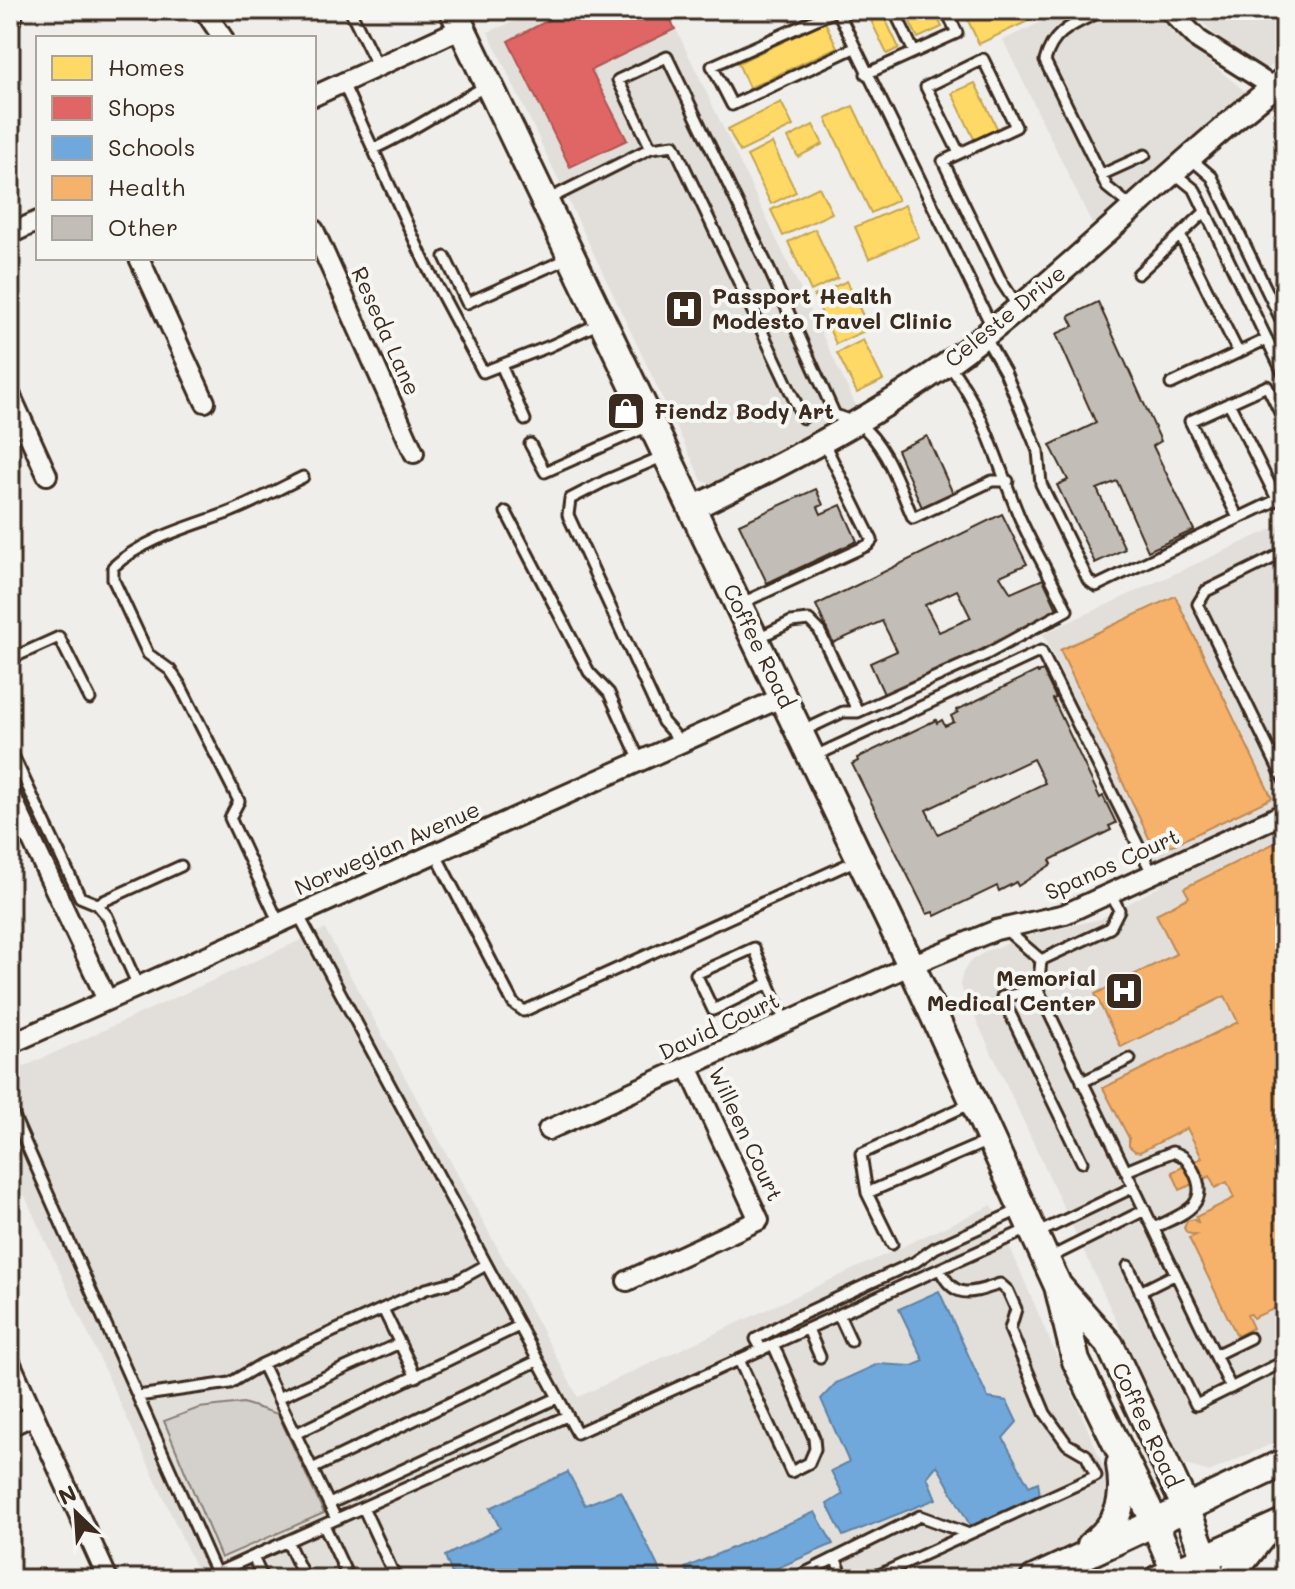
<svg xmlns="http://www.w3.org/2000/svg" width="1295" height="1589" font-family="Mali,sans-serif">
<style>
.built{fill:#e2dfdb}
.green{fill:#d4d1cc;stroke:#887e75;stroke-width:2}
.homes{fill:#ffd966;stroke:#c4a450;stroke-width:2}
.shops{fill:#e06666;stroke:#ae5450;stroke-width:2}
.schools{fill:#6fa8dc;stroke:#5f82a3;stroke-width:2}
.health{fill:#f6b26b;stroke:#be8954;stroke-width:2}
.building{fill:#c2bdb7;stroke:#3b2a1e;stroke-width:2;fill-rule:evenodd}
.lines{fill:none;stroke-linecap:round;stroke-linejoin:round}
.service-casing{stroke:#3b2a1e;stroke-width:15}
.minor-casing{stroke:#3b2a1e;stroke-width:24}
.tertiary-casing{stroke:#3b2a1e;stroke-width:28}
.secondary-casing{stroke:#3b2a1e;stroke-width:32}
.service{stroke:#f6f6f2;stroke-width:9}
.minor{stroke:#f6f6f2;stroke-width:18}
.tertiary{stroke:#f6f6f2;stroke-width:22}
.secondary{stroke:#f6f6f2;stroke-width:26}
.labels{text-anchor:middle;stroke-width:8;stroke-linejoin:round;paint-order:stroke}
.poi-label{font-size:22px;font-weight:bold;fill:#3b2a1e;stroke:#f6f6f2;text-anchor:start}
.street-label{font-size:22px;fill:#3b2a1e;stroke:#f6f6f2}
</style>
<rect width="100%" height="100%" fill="#efeeea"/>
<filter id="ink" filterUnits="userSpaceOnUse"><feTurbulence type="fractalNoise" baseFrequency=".0125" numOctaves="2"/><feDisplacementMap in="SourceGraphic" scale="16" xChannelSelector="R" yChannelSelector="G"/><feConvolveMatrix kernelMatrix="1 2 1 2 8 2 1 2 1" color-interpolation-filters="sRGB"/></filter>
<g filter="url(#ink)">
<path class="built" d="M543,10H667L860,414L717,485L702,481L488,32Z
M1067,10H1157L1190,46L1252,97L1096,232L1003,40Z
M1190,10H1285V56L1266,70L1214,34Z
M1285,523V1438L1209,1472L1183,1464L960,985L963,972L971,961L986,951L1035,934L1100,919L1162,885L1043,634Z
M325,929L578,1397L992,1205L1116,1495L1102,1535L1011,1579H201L10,1164V1073Z"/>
<path class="green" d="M243,1403L278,1414L324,1513L221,1558L164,1421L199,1408Z"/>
<path class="homes" d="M866,10H881L899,48L887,54Z
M904,10H934L942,27L918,38Z
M969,10H1023L1028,21L979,44L964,12Z
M825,22L837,47L749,88L738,63Z
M975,83L998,130L975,141L952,93Z
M781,102L793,126L740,152L728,129Z
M853,106L898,200L871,213L826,119Z
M813,125L823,144L798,157L788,138Z
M772,143L796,192L771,204L747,156Z
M819,187L832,213L783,236L771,210Z
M905,205L919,237L869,259L855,227Z
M815,229L838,278L811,291L788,242Z
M847,281L869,329L836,344L814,296Z
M863,340L883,380L857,393L837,353Z"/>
<path class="shops" d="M568,10H572L575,16L586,10H666L675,29L591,70L627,140L570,167L508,41Z"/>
<path class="schools" d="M939,1291L988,1398L1007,1401L1017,1422L1003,1438L1029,1486L1038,1482L1040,1496L972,1529L937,1465L927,1477L936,1499L843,1536L827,1504L843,1494L831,1471L849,1462L821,1399L836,1383L878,1364L912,1366L924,1361L899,1309Z
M568,1472L585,1505L621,1491L664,1579H454L445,1556L500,1528L490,1508Z
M815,1512L833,1544L752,1579H691L685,1568Z"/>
<path class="health" d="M1175,596L1272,798L1156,853L1060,650Z
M1285,838V1304L1253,1318L1251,1314L1247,1315L1253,1328L1237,1336L1189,1238L1196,1235L1187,1233L1184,1228L1187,1221L1194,1219L1199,1224L1196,1217L1234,1198L1227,1182L1215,1188L1210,1176L1180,1190L1172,1172L1202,1158L1187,1128L1140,1152L1135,1151L1129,1146V1138L1103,1088L1238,1022L1225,996L1121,1047L1095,994L1176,954L1156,914L1189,897L1184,888Z"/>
<path class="building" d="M1098,302L1161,441L1153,446L1194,530L1148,551L1117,481L1097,489L1125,549L1095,563L1057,485L1068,480L1050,445L1096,423L1056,334L1074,326L1069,316Z
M927,436L955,498L924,512L897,450Z
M816,489L823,505L818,507L821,514L841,505L857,541L767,583L739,524Z
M1002,514L1027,564L1000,576L1011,593L1043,579L1063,622L888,703L870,663L897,651L882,621L833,643L816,605ZM957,590L971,618L939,632L925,605Z
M1037,671L1038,673L1043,671L1056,698L1053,699L1100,798L1103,796L1116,823L1109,826L1111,830L1050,860L1052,864L1018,886L1016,882L999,891L997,886L935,916L933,912L927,914L852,764L858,761L857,758L936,720L937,723L942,720L945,726L954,722L951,716L958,712L957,710ZM1033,759L1045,783L938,834L926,810Z"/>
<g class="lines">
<g class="service-casing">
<path id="service" d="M350,10L378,67
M837,10L992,327
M837,10L712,66L732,105L854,48
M894,10L914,52
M1103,10C1076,24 1053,29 1045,61L1107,187L1133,208
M866,74L957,33L946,10
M343,83L425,263L483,372L550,346L600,323
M651,148L674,145L803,418
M373,149C412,132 447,106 485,87
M959,153L926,87L983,59L1016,127L943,161L1001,281L1018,307
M1190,158L1212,177L1285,328
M1173,172L1195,190L1285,377
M1101,175L1145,155
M549,199L651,148L618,80L667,57L768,267L835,415C842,418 852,420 859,424C887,445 899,487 913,518L992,481H1008
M1181,237L1238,352
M445,257L467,303L569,258
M1138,274L1206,211
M984,335L1005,372L1038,451L1041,484L1088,580L1096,586L1285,496
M501,365L525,420
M1171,384L1267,339
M1229,403L1277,499
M530,444L545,472L649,426
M664,456L605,481L570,499L568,515L663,722L681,742
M506,512L589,672L609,693L640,761
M1238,518L1190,421L1267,386L1285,423
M1285,552L1206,591L1198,604L1285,782
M742,603L868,545L872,540L824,443
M756,639L791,622L809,620L819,630L858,712H843L803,731
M10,659L59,637L90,699
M858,712L985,655L1067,610C1052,579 1033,548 1019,516C997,463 984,409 948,364
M10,749L80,897L97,904L107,916L138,986
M815,756L1041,651L1152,873
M435,853L513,1003L524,1011L857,860
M97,904L181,866
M298,914L577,1433L1028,1229
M279,923L230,818L239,801L180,685L170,670L148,654L113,579V567C145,538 190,527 230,512C255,502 279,489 303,477
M1005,929L1041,960
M1041,960L1038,990L1231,1388
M1041,960L1110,928L1119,910L1110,892
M769,983L713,1010L696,974L754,948L785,1022
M1038,990L1002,997L1082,1162
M1082,1082L1130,1059
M10,1108L216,1573L567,1416
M1126,1171L1172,1152C1185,1155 1188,1161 1194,1172C1212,1207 1179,1215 1154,1228
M867,1193L988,1141
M1036,1234L1134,1187
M892,1244L867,1193L861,1154L970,1104
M1049,1258L1145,1210
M1128,1266L1196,1405L1285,1361
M1140,1292L1176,1274
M383,1309L416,1377
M839,1315L851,1341
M808,1329L820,1357
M762,1350L756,1339L788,1321L915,1262L935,1248L1019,1210
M1215,1355L1250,1338
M739,1360L791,1472L809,1463L815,1449L814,1438L773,1344
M262,1364L336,1519
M138,1396L230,1383L262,1364L426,1289L457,1281L486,1265
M278,1398L400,1343
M295,1434L519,1326
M312,1469L537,1361
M329,1504L557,1398
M363,1507L396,1579
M324,1525L349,1579
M287,1541L305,1579
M253,1557L263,1579
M836,1560L844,1579
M793,1579L920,1516L969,1534
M870,1579L1096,1476L1086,1455L1067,1444L1045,1413L1010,1329L1016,1309L1008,1291L1000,1284C972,1293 954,1301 940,1269"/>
</g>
<g class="minor-casing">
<path id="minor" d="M204,10L223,38
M1169,10L1199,40L1273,87
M10,13L12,17
M314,96L462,28
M314,230L414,453
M10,234L38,221
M139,258L205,402
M10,394L47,475
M10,794L107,1000
M10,1044L783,697
M548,1130L911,965L996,930L1065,914L1285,813
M627,1281L759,1220L688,1067
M10,1362L108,1579
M10,1426L34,1415"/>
</g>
<g class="tertiary-casing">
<path id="tertiary" d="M693,508C788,462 881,414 966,350C1077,266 1175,163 1285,78"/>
</g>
<g class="secondary-casing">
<path id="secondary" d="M453,10L911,965L1058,1286L1076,1361L1148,1508L1178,1579
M1060,1288L1110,1345L1186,1508L1213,1579
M1091,1545C1120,1523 1126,1500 1120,1464
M1034,1579L1285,1462
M1158,1579L1285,1522
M1234,1579L1236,1569L1262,1536"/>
</g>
<use href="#service" class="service"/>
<use href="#minor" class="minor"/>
<use href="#tertiary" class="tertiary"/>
<use href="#secondary" class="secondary"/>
</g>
</g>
<defs>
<g id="hospital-square" transform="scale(2)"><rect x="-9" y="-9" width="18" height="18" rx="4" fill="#3b2a1e" stroke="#f6f6f2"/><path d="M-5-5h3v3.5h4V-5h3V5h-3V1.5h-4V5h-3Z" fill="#fff"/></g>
<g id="shop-square" transform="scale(2)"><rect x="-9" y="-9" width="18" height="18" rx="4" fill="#3b2a1e" stroke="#f6f6f2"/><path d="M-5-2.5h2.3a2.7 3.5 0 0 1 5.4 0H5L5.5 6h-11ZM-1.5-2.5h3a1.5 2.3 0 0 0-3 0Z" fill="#fff"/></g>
</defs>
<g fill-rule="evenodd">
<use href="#hospital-square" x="684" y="309"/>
<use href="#shop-square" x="626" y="411"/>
<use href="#hospital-square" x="1124" y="991"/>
</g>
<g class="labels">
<g class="poi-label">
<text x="712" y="304">Passport Health<tspan x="712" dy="25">Modesto Travel Clinic</tspan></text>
<text x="654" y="419">Fiendz Body Art</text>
<text x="1096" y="986" text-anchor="end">Memorial<tspan x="1096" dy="25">Medical Center</tspan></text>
</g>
<g class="street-label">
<text transform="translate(1005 316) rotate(-39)" y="8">Celeste Drive</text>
<text transform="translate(386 331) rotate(66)" y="8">Reseda Lane</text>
<text transform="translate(759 646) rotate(64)" y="8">Coffee Road</text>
<text transform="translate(387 848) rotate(-24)" y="8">Norwegian Avenue</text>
<text transform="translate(1112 864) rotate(-24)" y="8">Spanos Court</text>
<text transform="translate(719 1026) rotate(-25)" y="8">David Court</text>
<text transform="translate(746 1134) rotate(65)" y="8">Willeen Court</text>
<text transform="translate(1147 1425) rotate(65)" y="8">Coffee Road</text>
</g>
</g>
<rect width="1295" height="1589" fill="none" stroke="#f6f6f2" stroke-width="40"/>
<rect x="20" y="20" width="1255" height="1549" fill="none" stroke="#3b2a1e" stroke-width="3" filter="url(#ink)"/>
<rect x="36" y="36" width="280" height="224" fill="#f6f6f2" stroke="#aba49d" stroke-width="2"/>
<rect x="52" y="56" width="40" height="24" fill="#ffd966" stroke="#aba49d" stroke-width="2"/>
<text x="108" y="76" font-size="24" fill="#3b2a1e">Homes</text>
<rect x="52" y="96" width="40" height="24" fill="#e06666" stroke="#aba49d" stroke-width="2"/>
<text x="108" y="116" font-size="24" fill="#3b2a1e">Shops</text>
<rect x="52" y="136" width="40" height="24" fill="#6fa8dc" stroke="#aba49d" stroke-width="2"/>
<text x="108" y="156" font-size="24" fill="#3b2a1e">Schools</text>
<rect x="52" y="176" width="40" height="24" fill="#f6b26b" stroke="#aba49d" stroke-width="2"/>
<text x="108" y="196" font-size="24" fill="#3b2a1e">Health</text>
<rect x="52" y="216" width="40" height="24" fill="#c2bdb7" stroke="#aba49d" stroke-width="2"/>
<text x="108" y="236" font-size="24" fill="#3b2a1e">Other</text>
<g transform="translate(76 1513) rotate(335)" stroke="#f6f6f2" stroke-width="6" paint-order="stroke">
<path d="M0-6L14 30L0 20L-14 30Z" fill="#3b2a1e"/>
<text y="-12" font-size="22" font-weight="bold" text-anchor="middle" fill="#3b2a1e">N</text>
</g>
</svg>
